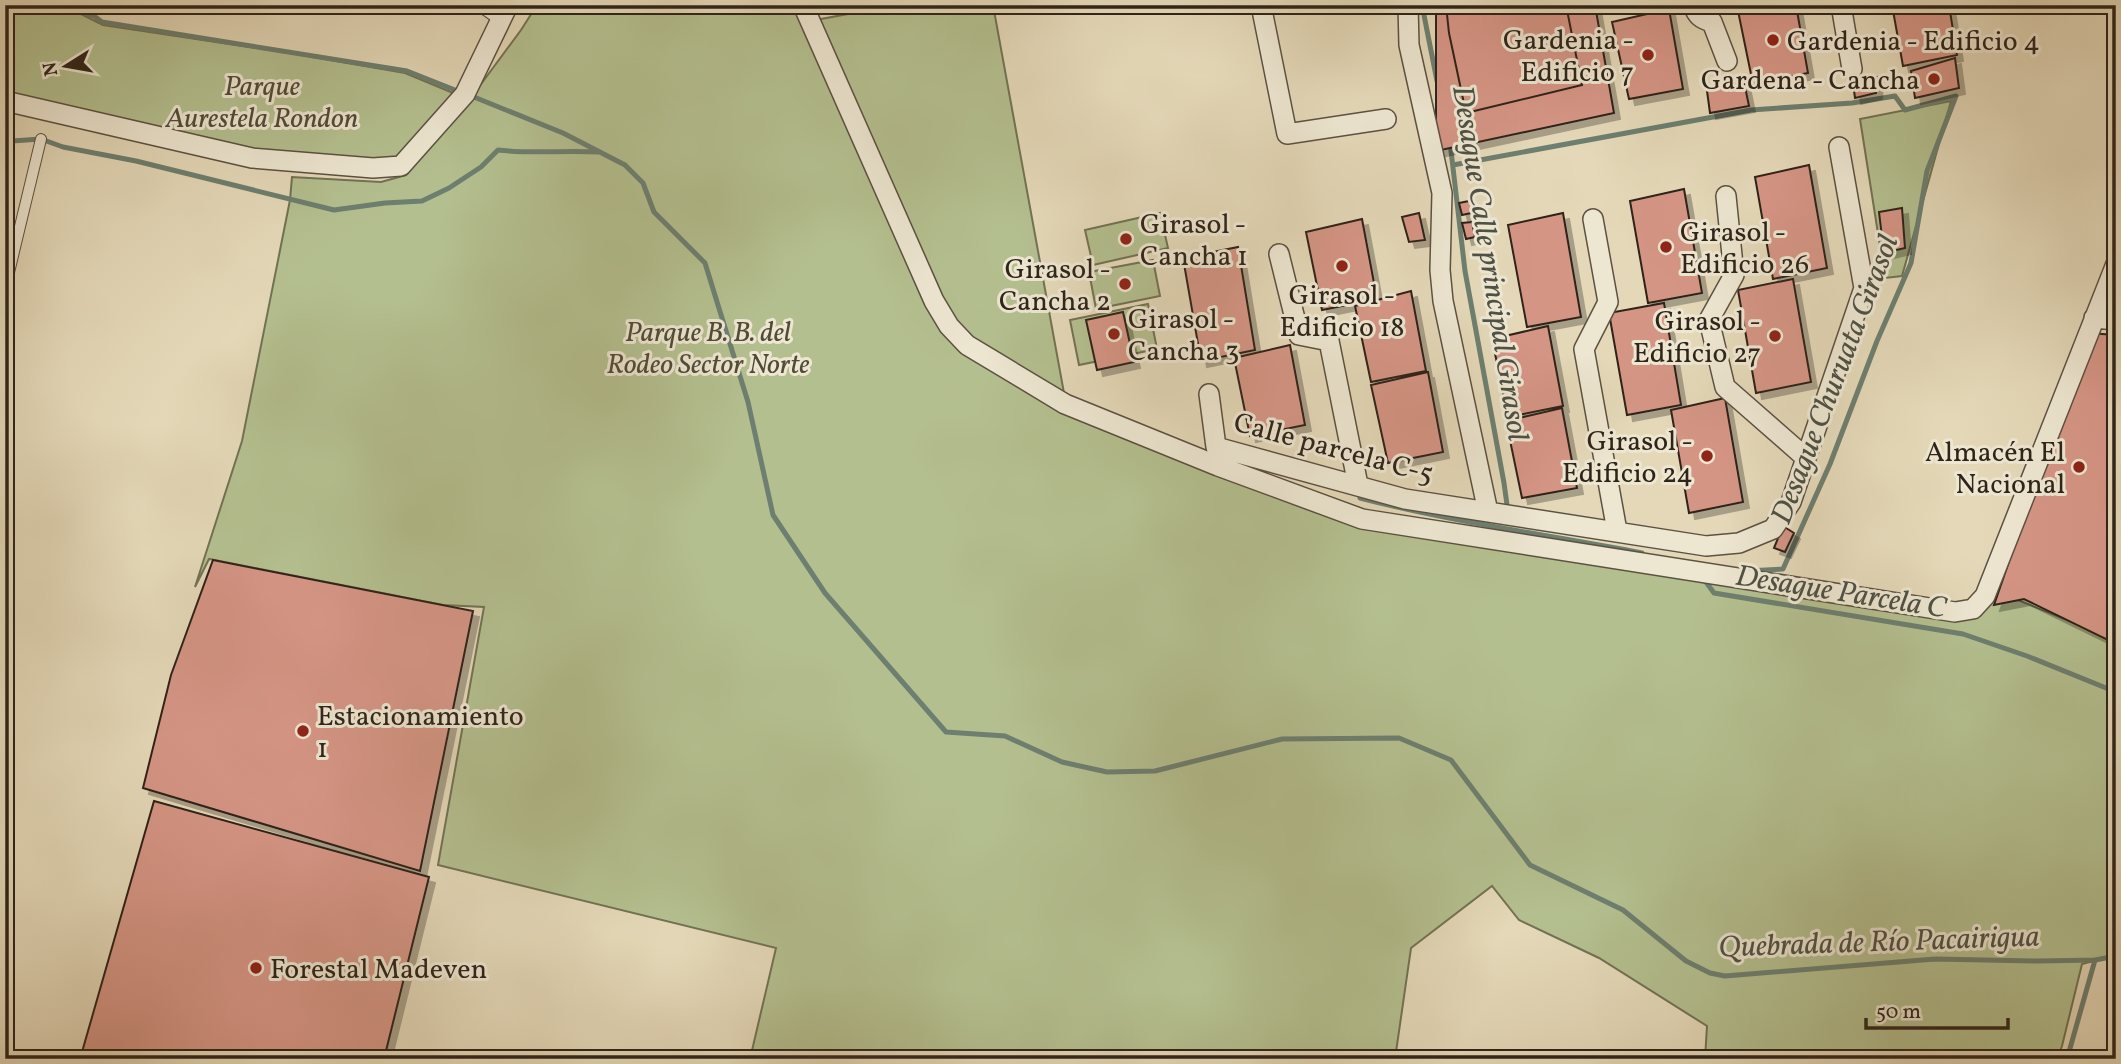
<svg xmlns="http://www.w3.org/2000/svg" width="2121" height="1064" font-family="Vollkorn,serif">
<style>
.green{fill:#b4bf8f;stroke:#727254;stroke-width:2}
.lines{fill:none;stroke-linecap:round;stroke-linejoin:round}
.stream{stroke:#6d7f70;stroke-width:5}
.building{fill:#d59585;stroke:#2f241a;stroke-width:2;filter:url(#shadow)}
.service-casing{stroke:#5c5142;stroke-width:12}
.minor-casing{stroke:#5c5142;stroke-width:22}
.service{stroke:#ede6d1;stroke-width:10}
.minor{stroke:#ede6d1;stroke-width:19}
.poi-dot{fill:#8f2418;stroke:#ede6d1;stroke-width:2.5}
.labels{text-anchor:middle;stroke-width:6;stroke-linejoin:round;paint-order:stroke}
.poi-label{font-size:28px;fill:#2f241a;stroke:#ede6d1;text-anchor:end}
.park-label{font-size:28px;font-style:italic;fill:#504b37;stroke:#ede6d1}
.street-label{font-size:28px;fill:#2f241a;stroke:#ede6d1}
.water-label{font-size:30px;font-style:italic;fill:#4e5145;stroke:#ede6d1}
</style>
<defs>
<filter id="shadow"><feDropShadow dx="6" dy="6" stdDeviation="0" flood-color="#0004"/></filter>
</defs>
<rect width="100%" height="100%" fill="#e4d8b8"/>
<filter id="stains"><feTurbulence type="fractalNoise" baseFrequency=".00286" numOctaves="4"/><feColorMatrix values="0 0 0 0 .2 0 0 0 0 .09 0 0 0 0 .02 0 0 0 .5 -.17"/></filter>
<radialGradient id="worn" r=".72"><stop offset=".6" stop-color="#630" stop-opacity="0"/><stop offset="1" stop-color="#630" stop-opacity=".3"/></radialGradient>
<path class="green" d="M5,5H51L77,12L103,25L290,53L405,73L458,95L400,163L309,160L5,99Z
M537,5H803L810,21L896,5H993L1066,404L1377,514L1901,604L2018,600L2116,640V955L2082,964L2062,1046L2057,1059H1705L1707,1026L1599,958L1519,920L1492,886L1411,948L1395,1059H1144L1075,1054L1073,1059H750L776,948L438,865L484,607L443,605L209,559L195,587L242,441L290,200L292,177L381,182L406,175L467,103L521,30Z
M1951,101L1902,276L1885,278L1860,119Z
M1160,213L1168,248L1093,265L1085,230Z
M1153,260L1160,296L1096,309L1089,272Z
M1148,304L1157,349L1079,365L1070,320Z"/>
<g class="lines">
<path class="stream" d="M58,5L94,16L102,22L407,71L460,92
M1422,5L1437,81
M469,95L563,133L625,165L643,183L654,212L705,263L748,402L773,515L825,593L946,732L1005,736L1062,762L1107,772L1155,771L1282,739L1399,738L1451,760L1530,865L1623,910L1686,961L1710,973L1725,976L1935,959L2038,961L2095,960L2116,956
M1450,142L1465,271L1504,483L1508,512
M1453,165L1751,110L1852,103L1895,96L1905,110L1956,96L1927,171L1911,263L1877,341L1830,464L1783,569L1746,571
M5,168L12,141L41,139L63,147L136,161L334,210L385,203L422,201L449,188L481,167L498,150C532,154 565,150 599,152
M1360,498C1453,522 1548,535 1642,553
M1703,578L1714,593L1963,634L2027,656L2116,692
M2067,1059L2095,960"/>
</g>
<path class="building" d="M1436,5H1595L1614,113L1436,151Z
M1446,5H1566L1582,85L1466,113L1449,33Z
M1796,5L1808,73L1753,84L1737,6Z
M1892,5H1949L1957,55L1903,66Z
M1669,9L1683,89L1629,99L1612,22Z
M1955,58L1959,88L1915,98L1911,71Z
M1877,77L1876,93L1855,98L1853,83Z
M1744,82L1749,106L1710,113L1707,91Z
M1809,165L1827,268L1773,279L1755,177Z
M1684,189L1702,293L1648,303L1630,201Z
M1474,200L1476,212L1462,215L1459,203Z
M1902,208L1905,248L1884,253L1879,212Z
M1419,213L1425,240L1409,242L1402,217Z
M1563,213L1581,317L1527,327L1508,225Z
M1362,219L1377,299L1322,310L1306,232Z
M1472,222L1475,237L1466,239L1462,223Z
M1238,247L1255,350L1201,361L1183,258Z
M1793,279L1811,382L1756,393L1738,290Z
M1411,291L1426,371L1371,382L1355,306Z
M1664,303L1681,405L1627,415L1609,313Z
M1123,312L1134,362L1097,370L1086,320Z
M1548,326L1563,406L1508,417L1492,339Z
M2088,333L2116,335V644L2024,599L1994,605Z
M1290,345L1305,425L1250,436L1234,358Z
M1428,372L1443,452L1388,463L1371,385Z
M1725,398L1743,502L1689,513L1671,410Z
M1562,408L1577,488L1522,498L1506,421Z
M1783,526L1794,533L1785,552L1774,548Z
M213,560L473,611L420,871L143,788L171,675Z
M154,801L429,877L384,1059H80Z"/>
<g class="lines">
<g class="service-casing">
<path id="service" d="M478,5L501,21
M5,289L41,139"/>
</g>
<g class="minor-casing">
<path id="minor" d="M803,5L934,301L949,326L967,345L1065,404L1218,466L1362,519L1955,612L1973,609L1985,596L2116,264
M1261,5L1287,134L1386,119
M1408,5L1409,45L1442,193L1440,270L1443,301L1488,512
M1693,5C1697,16 1701,19 1712,22L1727,61
M1841,5L1852,69
M5,101L252,158L373,168L401,166L465,94L508,5
M1726,196L1734,275L1709,320L1725,387L1806,458
M1593,219L1608,302L1584,349L1617,531
M1279,254L1299,335L1329,341L1358,485
M2094,318L2116,320
M1209,394L1216,447L1405,499L1706,546L1739,543L1773,529L1791,502L1864,288L1839,147
M5,1058L8,1059"/>
</g>
<use href="#service" class="service"/>
<use href="#minor" class="minor"/>
</g>
<g class="poi-dot">
<circle cx="1773" cy="40" r="7"/>
<circle cx="1648" cy="55" r="7"/>
<circle cx="1934" cy="79" r="7"/>
<circle cx="1126" cy="239" r="7"/>
<circle cx="1666" cy="247" r="7"/>
<circle cx="1342" cy="266" r="7"/>
<circle cx="1125" cy="284" r="7"/>
<circle cx="1114" cy="334" r="7"/>
<circle cx="1775" cy="336" r="7"/>
<circle cx="1707" cy="456" r="7"/>
<circle cx="2079" cy="467" r="7"/>
<circle cx="303" cy="731" r="7"/>
<circle cx="256" cy="968" r="7"/>
</g>
<g class="labels">
<g class="poi-label">
<text x="1634" y="49">Gardenia -<tspan x="1634" dy="32">Edificio 7</tspan></text>
<text x="1787" y="50" text-anchor="start">Gardenia - Edificio 4</text>
<text x="1920" y="89">Gardena - Cancha</text>
<text x="1140" y="233" text-anchor="start">Girasol -<tspan x="1140" dy="32">Cancha 1</tspan></text>
<text x="1680" y="241" text-anchor="start">Girasol -<tspan x="1680" dy="32">Edificio 26</tspan></text>
<text x="1111" y="278">Girasol -<tspan x="1111" dy="32">Cancha 2</tspan></text>
<text x="1342" y="304" text-anchor="middle">Girasol -<tspan x="1342" dy="32">Edificio 18</tspan></text>
<text x="1128" y="328" text-anchor="start">Girasol -<tspan x="1128" dy="32">Cancha 3</tspan></text>
<text x="1761" y="330">Girasol -<tspan x="1761" dy="32">Edificio 27</tspan></text>
<text x="1693" y="450">Girasol -<tspan x="1693" dy="32">Edificio 24</tspan></text>
<text x="2065" y="461">Almacén El<tspan x="2065" dy="32">Nacional</tspan></text>
<text x="317" y="725" text-anchor="start">Estacionamiento<tspan x="317" dy="32">1</tspan></text>
<text x="270" y="978" text-anchor="start">Forestal Madeven</text>
</g>
<g class="park-label">
<text x="262" y="95">Parque<tspan x="262" dy="32">Aurestela Rondon</tspan></text>
<text x="708" y="341">Parque B. B. del<tspan x="708" dy="32">Rodeo Sector Norte</tspan></text>
</g>
<g class="street-label">
<text transform="translate(1334 447) rotate(15)" y="10">Calle parcela C-5</text>
</g>
<g class="water-label">
<text transform="translate(1491 263) rotate(81)" y="10">Desague Calle principal Girasol</text>
<text transform="translate(1834 379) rotate(-69)" y="10">Desague Churuata Girasol</text>
<text transform="translate(1841 591) rotate(9)" y="10">Desague Parcela C</text>
<text transform="translate(1879 941) rotate(-2)" y="10">Quebrada de Río Pacairigua</text>
</g>
</g>
<rect width="2121" height="1064" fill="none" stroke="#e4d8b8" stroke-width="28"/>
<rect x="7" y="7" width="2107" height="1050" fill="none" stroke="#2f241a" stroke-width="3.5"/>
<rect x="14" y="14" width="2093" height="1036" fill="none" stroke="#2f241a" stroke-width="2"/>
<g transform="translate(66 66) rotate(259)" stroke="#ede6d1" stroke-width="5" paint-order="stroke">
<path d="M0-5L12 26L0 18L-12 26Z" fill="#2f241a"/>
<text y="-10" font-size="19" font-weight="bold" text-anchor="middle" fill="#2f241a">N</text>
</g>
<path d="M1866 1018v10h142v-10" fill="none" stroke="#2f241a" stroke-width="3.5"/>
<text x="1876" y="1018" font-size="21" fill="#2f241a" stroke="#ede6d1" stroke-width="5" paint-order="stroke">50 m</text>
<rect width="100%" height="100%" filter="url(#stains)"/>
<rect width="100%" height="100%" fill="url(#worn)"/>
</svg>
